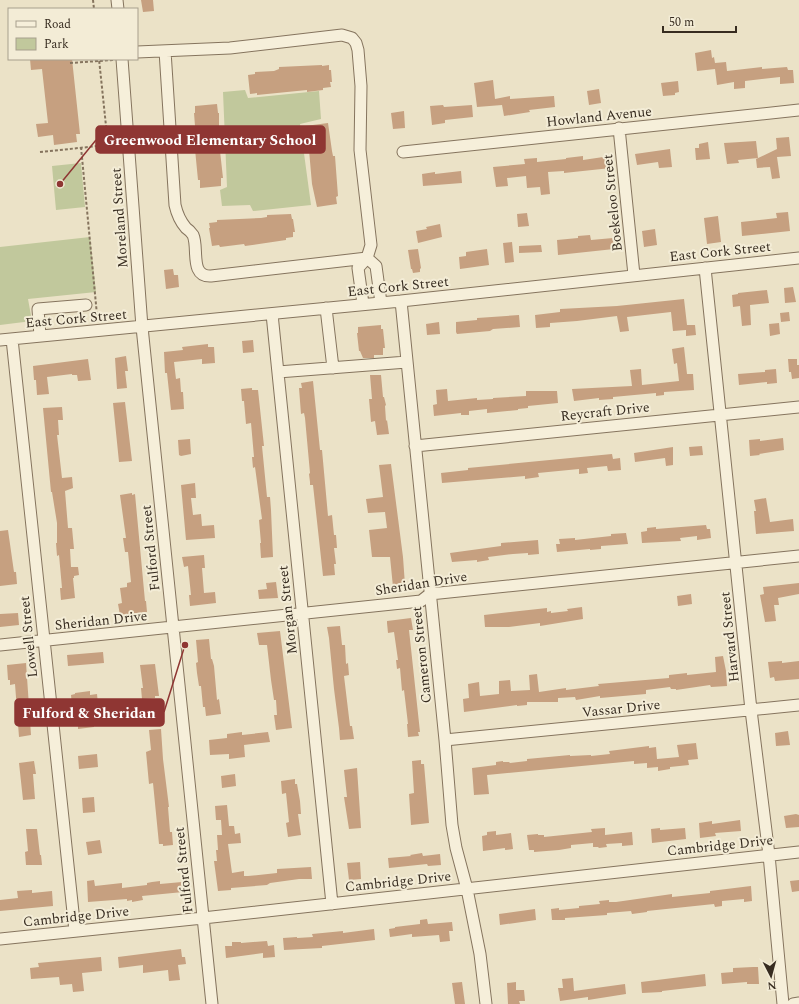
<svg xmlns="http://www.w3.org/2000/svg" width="799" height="1004" font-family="Spectral,serif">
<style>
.green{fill:#c1c89c}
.building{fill:#c6a080}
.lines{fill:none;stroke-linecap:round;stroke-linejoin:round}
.minor-casing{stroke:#85745e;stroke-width:13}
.path{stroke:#85745e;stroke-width:2;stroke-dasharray:3 2;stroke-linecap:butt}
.minor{stroke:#f6efda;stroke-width:11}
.labels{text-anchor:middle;stroke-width:4;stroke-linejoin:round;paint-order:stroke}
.street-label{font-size:14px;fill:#372c20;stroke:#f3ecd6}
.leader{fill:none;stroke:#8f3633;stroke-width:1.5}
.callout-dot{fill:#8f3633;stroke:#f3ecd6;stroke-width:1.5}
.callout{fill:#8f3633;stroke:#8f3633;stroke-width:1.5}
.callout-label{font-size:15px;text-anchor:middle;font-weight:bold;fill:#fff}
</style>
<rect width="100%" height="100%" fill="#ebe2c7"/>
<path class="green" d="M245,90L248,98L319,91L321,119L300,124L311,205L253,211L250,205L222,206L220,190L227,187L223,92Z
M81,163L85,207L56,210L52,166Z
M90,237L96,292L28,299L32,321L0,325V247Z"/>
<path class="building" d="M141,0H153L154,11L143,12Z
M711,50L712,58L714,57L715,63L726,62L727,71L762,67V69L787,67L788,70H793L794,83L780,84V77L745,81V88L734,89V82L717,85L715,69L697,71L695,53Z
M30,59H72L80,134H76L77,142L54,145L53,135L38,137L36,124L48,123L42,69L31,70Z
M322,65V66L329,65V70H331L332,82H330L331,87L323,88V90L307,92V90L257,95V93L250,94L248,75L255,74V72L274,71L279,69V67Z
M493,80L495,99L510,96V99L554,96L555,107L529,110L530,112L504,116L502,105L477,107L474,83Z
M678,81L679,92L675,93V95L663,96L661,83Z
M599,89L601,103L589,105L587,91Z
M217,104L218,113H219V142L223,178H221V186L200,188V180H198L194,139H196L194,113H195V106Z
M443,105L444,107L472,105L473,117L445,120V123L432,125L430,106Z
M404,111L405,128L393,129L391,113Z
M328,123L332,151L333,156H335L338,196L336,197L337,204L317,207L312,184L309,150H307L305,134H306L305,126Z
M789,137L791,156L777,157L780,178L772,179L770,167L757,168L756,159L777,149L776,138Z
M756,141L758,158L738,160L739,163L727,164L724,143Z
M708,142L710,159L696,160L695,148H699V144Z
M670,149L672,167L659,168L658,162L637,165L635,154Z
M583,156V160L610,156L611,168L564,173V171L548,172L550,194L541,195L540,187L527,188L526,176L507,178L508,186L496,187L493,167L525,164L524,159L537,158V162L566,159V158Z
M461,171L462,183L423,186L422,174L435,172V174Z
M788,212L790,231L742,236L741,222L777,218L776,213Z
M527,213L529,226L518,227L517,214Z
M291,214L292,219H293L295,232H293V237L286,238V240L245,246L244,244L220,247L219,245L212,246L209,228H210L209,223L217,222V220L261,218L267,217V215Z
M718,216L721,242L707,244L704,218Z
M440,224L442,237L418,243L416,231L427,229L426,227Z
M655,229L657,245L644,247L642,231Z
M590,235L591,240L613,238L614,249L558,255L557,240L578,238V236Z
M512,242L514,262L505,263L503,243Z
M541,245L542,252L519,253V246Z
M418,249L421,268L420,269V272L413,273L412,269H411L408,250Z
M487,249L489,265L460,269L459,257L466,256V252Z
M173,269L174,275H178L179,287L166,289L164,270Z
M793,287L796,302L785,303L784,288Z
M767,290L769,303L750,305L751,325L742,326L740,306L733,307L732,295L738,294V293Z
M684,299L687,325H695L696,335L686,336V330L673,331L671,312L627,317L629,331L620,332L617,316L577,321L550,323V327L536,328L535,315L560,312V309L617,306Z
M789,312L790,321L781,322L780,313Z
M519,315L520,327L493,329L490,331L457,334L456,332V322L477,320V318Z
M439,322L440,334L427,335L426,324Z
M779,323L780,334L770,336L769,324Z
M381,325V329H383L385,348H383V355H374V358H363L360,351H359L357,333H358V327Z
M253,340L254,352L243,353L242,341Z
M208,344V347H214L215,363L202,364V359L174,362L176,379L180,378L181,392H183L184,409L171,410L167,373H165L164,352L183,350L182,347Z
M684,347L687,374H693L694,390L664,392V395L656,396V393L613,397V399L599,400V398L574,401L572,389L632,386L630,370L641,369L642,385L679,381L677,363L674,364L672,349Z
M126,356L128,371H125L127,388L117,389L115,358Z
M88,359L91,380L78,381L77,375H72V374L47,377L49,394L37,395L36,380H34L33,366Z
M788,359H797V365H799V378L792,379L791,372H789Z
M776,369L777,383L767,384V382L739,385L738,374L765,372V370Z
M370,375H381L383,397H384L386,405L385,406L386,421L387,420L389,434L377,435L375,421L371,422L369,399H372Z
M313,381L320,450H322L328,516L332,515L334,535H336L337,548H334L336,564H334L335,575L323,576L313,485H310V482L309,474L310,473L305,418L304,413L301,414L299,388H302L301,383Z
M252,388V390H258L264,446H262L267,497H270L271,510L273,557L261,558L260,543H261L259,520L262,519L255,467L253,468L252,457H254L251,423L246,424L244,401H242L241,389Z
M447,389L448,401L477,398V400L493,399V398L526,396V391H557L558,403L528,406V408L518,409V410L487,413V409L469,411V415H461V413L434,416L433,405L437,404L436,390Z
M125,402L132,461L119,462L113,403Z
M62,407L63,420H58L59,435H57L62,478L72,477L73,488L65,491L68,528H72L74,549H70L71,567H78L79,575L74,576V578H73L75,598L61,600L60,588H62L59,555L57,556L56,543H57V523L52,492H51L43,408Z
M783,438L784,450L759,454L760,455L750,456L749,440L760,439V441Z
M190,439L191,454L181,456L179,455L178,440Z
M702,446L703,455L690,456L689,447Z
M673,447V465L666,466L665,458L635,462L634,453Z
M612,454L613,459L620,458L621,470L608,471L607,466L587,468L588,473L579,474V469L538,473L539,477L525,479V476L442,483L441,473L468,470V468Z
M391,464L403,557L405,585L393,587L390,557H372L369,530L387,528L385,512L368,513L366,499L383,497L379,465Z
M195,483L196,498H191L193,515L201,514L202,526L214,525L215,538L186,540L181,485Z
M132,493V495L135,494L145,601H146L147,612L120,615L118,604L122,603L120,588L127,587V583L131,582L128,552H125L123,538H126L120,495Z
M766,498L770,522L793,519L794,531L756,534L754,511H756L754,500Z
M706,525L707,529H710L711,538L697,540V536L680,538L681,541L642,543L641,532L647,531V528L656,527V529Z
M8,530L14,572H16L17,584L0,586V531Z
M626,533L628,544L601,546V549L590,550V549L557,552L556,544H560L559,539L575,538V540L611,536V534Z
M538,540L539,554L528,555V553L513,554L488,557L489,560L477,562V560L452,562L450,553L501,546V543Z
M204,555L205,568H202L204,593L215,592L216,603L190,606L189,595H191L188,566L184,567L182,557Z
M276,582L278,598L259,599L258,590L267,589L266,583Z
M799,583V594L778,598L779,605H774L776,621L765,622L760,595L764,594L763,587Z
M691,594L692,604L678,606L677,596Z
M582,607L583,619L540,626V623L509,627H485L484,615L547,608V612L551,611V613L568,611L567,609Z
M18,613L19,625L0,627V614Z
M411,618L413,630H409L420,732H418L419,736L408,737L407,724H408L404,690L402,691L400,668L397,669L396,660H398L394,632L388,633L387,623V621Z
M340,626L342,645H345L346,664L348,663L349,675L344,676L350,726H352L354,739L340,740L339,728L334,689L329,638L327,627Z
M280,631L292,728L276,730L274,715H277L276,700H274L271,680L267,645H259L257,633Z
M209,639L211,659H212L214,666L217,700L219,699L221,714L206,716L205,707H203L201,686H199L197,673L196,663L198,662L196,640Z
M103,652L104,663L68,666L67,655Z
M723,656L726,671L727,686L711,687L710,685L676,690V689H671L670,687L646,690V694L600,698V696L576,700L575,697L558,698V702H527V705L517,706V705L464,712L463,699L469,698L468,684L479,682L480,696L499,694V681L510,680L511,691L530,690L529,675L537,674L539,692L566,688V690L599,686L598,684L669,678V675L687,673V675L716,672L715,657Z
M782,661V663L799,661V679L775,681L774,677L770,678L768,662Z
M26,663L31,735L19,737L15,684L10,685V680H8L7,665Z
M155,664L159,696H155V698L142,699L141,688H143L140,665Z
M90,691V695L97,694L98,704L92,705L94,727L78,729V726H76L74,706H72L71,695L75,694V693Z
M161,729L163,759L169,807H168L170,832H172L173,845L163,846V844H159L153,783L149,784L146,752L151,750L149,730Z
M788,731L790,745L776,746L775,733Z
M242,732V735L268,732L270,742L244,745L245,757L229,759V754L210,755L209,740L227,738V734Z
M696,743L698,759L688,760L689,765L670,767V769L658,771V767L647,768V763L634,764V761L487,775L489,794L474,795L472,768L496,765V762L503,761V762H509L510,763L527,761V759L570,755V756L591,755V756L610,754L609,751L649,746V748L656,747L657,759L679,757L677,745Z
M97,754L98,767L79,769L78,756Z
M421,760V764H424L429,823L411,825L409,794L414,793L412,761Z
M34,761L36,774H33L35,799L23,800L19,763Z
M357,768L361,828L349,829L344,797H347L344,770Z
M235,774L236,786L222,788L221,776Z
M295,779V784H297L300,801L301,814H298L301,835L288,837L286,823L289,822L286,793L282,794L281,781Z
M94,797L95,812L83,813L82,798Z
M227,805L229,826H234L235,834L240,833L241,843L228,844L232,873L244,871V876H248L277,873V869L311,867L312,879H299L270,883L267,885L231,888V890L218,891L214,861H217L216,850H218L217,835H222L221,820H216L215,806Z
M796,814L799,815V827L786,828L784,816Z
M740,820L741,831L715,833L716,836L700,838L699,823L712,821V824Z
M605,828V835L632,832L633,845L622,846V843L606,844L607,847L599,848L598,847H593V843L571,845V848L559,850L534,852V850H529L527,835L538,834V835H544V837L592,832L591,829Z
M660,828V830L685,828L686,839L652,843L651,829Z
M26,829H37L40,855H41L42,865H26L25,852L28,851Z
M496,831V835L511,833L513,849L505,850V848L483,851L482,836L487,835V832Z
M100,840L102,853L88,855L86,842Z
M422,853L423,856L440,854L441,865L428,866L427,864L389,868L388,858L411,856L410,855Z
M360,862L361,879L349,880L347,863Z
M94,880L95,886L122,883V888L147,885V883L152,882L160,881V884L182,882L183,892L142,896L143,900L132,902V900L127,901V899L88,902L87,881Z
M799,880V891L792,892L790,881Z
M751,886L752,901L744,902V899L722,901V906L715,907L714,904L647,911V912L632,914L631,911L607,913V915L565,918V920H552L551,909L559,908V910L579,908V906L600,904L599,901L609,900V902H616L672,894V897L710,893V891Z
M32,890V893L52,891L53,906L0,911V900L18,898L17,891Z
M535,909L536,920L500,925L499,914Z
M427,919L428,924L452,922L453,931H449L450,941L440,942L439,935L412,937V934L390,937L389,929L395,928V927L420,924V920Z
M374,929L375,940L322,946V948L284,950L283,938L297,937V938L313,937L312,934L343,931V933Z
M267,941L268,946L274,945L275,957L263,958V953L226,958L225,946H232V942H241V943Z
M181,949L182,957H185L186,964L178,965L180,980L169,981L168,970L143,973V965L119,968L118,957Z
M101,957L102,971L82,973L84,991L73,992L72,984L60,985L59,977L31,979L30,968L39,967L38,963Z
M753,967H758L759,984H747V982L722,984L721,973L733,972V968Z
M705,974L706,986L662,991V992L642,993L641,982Z
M573,978L574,991L625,984L626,994L588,1000V997L560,1001L558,988H563L562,979Z
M462,982L465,1004H455L452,983Z
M516,982V990H524L525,1001H519L520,1004H508L507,983Z"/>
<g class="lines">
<g class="minor-casing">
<path id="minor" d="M117,0L118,9
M165,51L175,205C177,214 180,221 186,228C189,230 191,232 193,235C199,248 189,277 211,276L367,258L376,266L381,303
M137,52L230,48L342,35L352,38L356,43L358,50L361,86L360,150L371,245L367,258L358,268L363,304
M122,59L142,327L212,1004
M619,128L634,275
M403,152L799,110
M705,268L751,710L769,855L783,1004
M401,301L445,740L452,825L456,848L467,889L480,954L486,1004
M326,308L333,368
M272,314L332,904
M40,336L38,309L86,305
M12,339L75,931
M0,340L401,301L799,258
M278,372L407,362
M415,446L799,407
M0,645L421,601L430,594L799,556
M445,740L799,705
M0,939L203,918L799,852
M793,1004L799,1003"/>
</g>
<path class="path" d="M93,0L94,9
M70,63L113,60
M81,147L97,315
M40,152L108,145L99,59"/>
<use href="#minor" class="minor"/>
</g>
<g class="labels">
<g class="street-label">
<text transform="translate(599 116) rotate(-6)" y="5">Howland Avenue</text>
<text transform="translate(612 203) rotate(-96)" y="5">Boekeloo Street</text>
<text transform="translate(119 218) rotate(-94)" y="5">Moreland Street</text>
<text transform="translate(720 251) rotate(-6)" y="5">East Cork Street</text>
<text transform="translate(398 286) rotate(-6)" y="5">East Cork Street</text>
<text transform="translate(76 318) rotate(-5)" y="5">East Cork Street</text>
<text transform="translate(605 411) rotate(-6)" y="5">Reycraft Drive</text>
<text transform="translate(150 548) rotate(-96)" y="5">Fulford Street</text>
<text transform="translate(421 583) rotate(-9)" y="5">Sheridan Drive</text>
<text transform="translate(287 610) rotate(-96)" y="5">Morgan Street</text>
<text transform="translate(101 620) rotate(-6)" y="5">Sheridan Drive</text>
<text transform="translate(28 637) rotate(-96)" y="5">Lowell Street</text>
<text transform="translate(729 637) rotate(-96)" y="5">Harvard Street</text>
<text transform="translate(421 655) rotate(-96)" y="5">Cameron Street</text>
<text transform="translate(621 708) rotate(-6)" y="5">Vassar Drive</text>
<text transform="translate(720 845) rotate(-6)" y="5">Cambridge Drive</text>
<text transform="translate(183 870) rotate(-96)" y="5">Fulford Street</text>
<text transform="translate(398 881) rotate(-6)" y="5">Cambridge Drive</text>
<text transform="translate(76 916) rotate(-6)" y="5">Cambridge Drive</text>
</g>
</g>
<path class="leader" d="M60 184L96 140M185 645L164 712"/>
<g class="callout-dot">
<circle cx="60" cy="184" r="4"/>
<circle cx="185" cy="645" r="4"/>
</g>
<g class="callout">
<rect x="96" y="126" width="229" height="27" rx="4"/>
<rect x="15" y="699" width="149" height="27" rx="4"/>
</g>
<g class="callout-label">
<text x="210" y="145">Greenwood Elementary School</text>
<text x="89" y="718">Fulford &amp; Sheridan</text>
</g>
<rect x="8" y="8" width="130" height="52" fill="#f3ecd6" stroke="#a89f8d"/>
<rect x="16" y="21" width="20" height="6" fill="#f6efda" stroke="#a89f8d"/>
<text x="44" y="28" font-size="12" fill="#372c20">Road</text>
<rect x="16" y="38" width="20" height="12" fill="#c1c89c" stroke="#a89f8d"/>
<text x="44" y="48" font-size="12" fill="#372c20">Park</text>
<g transform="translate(771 976) rotate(174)" stroke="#f3ecd6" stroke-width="3" paint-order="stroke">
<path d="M0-3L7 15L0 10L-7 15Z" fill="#372c20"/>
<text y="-6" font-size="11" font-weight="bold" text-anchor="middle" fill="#372c20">N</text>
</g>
<path d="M663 26v6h73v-6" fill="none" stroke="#372c20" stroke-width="2"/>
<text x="669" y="26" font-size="12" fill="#372c20" stroke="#f3ecd6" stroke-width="3" paint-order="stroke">50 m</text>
</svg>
